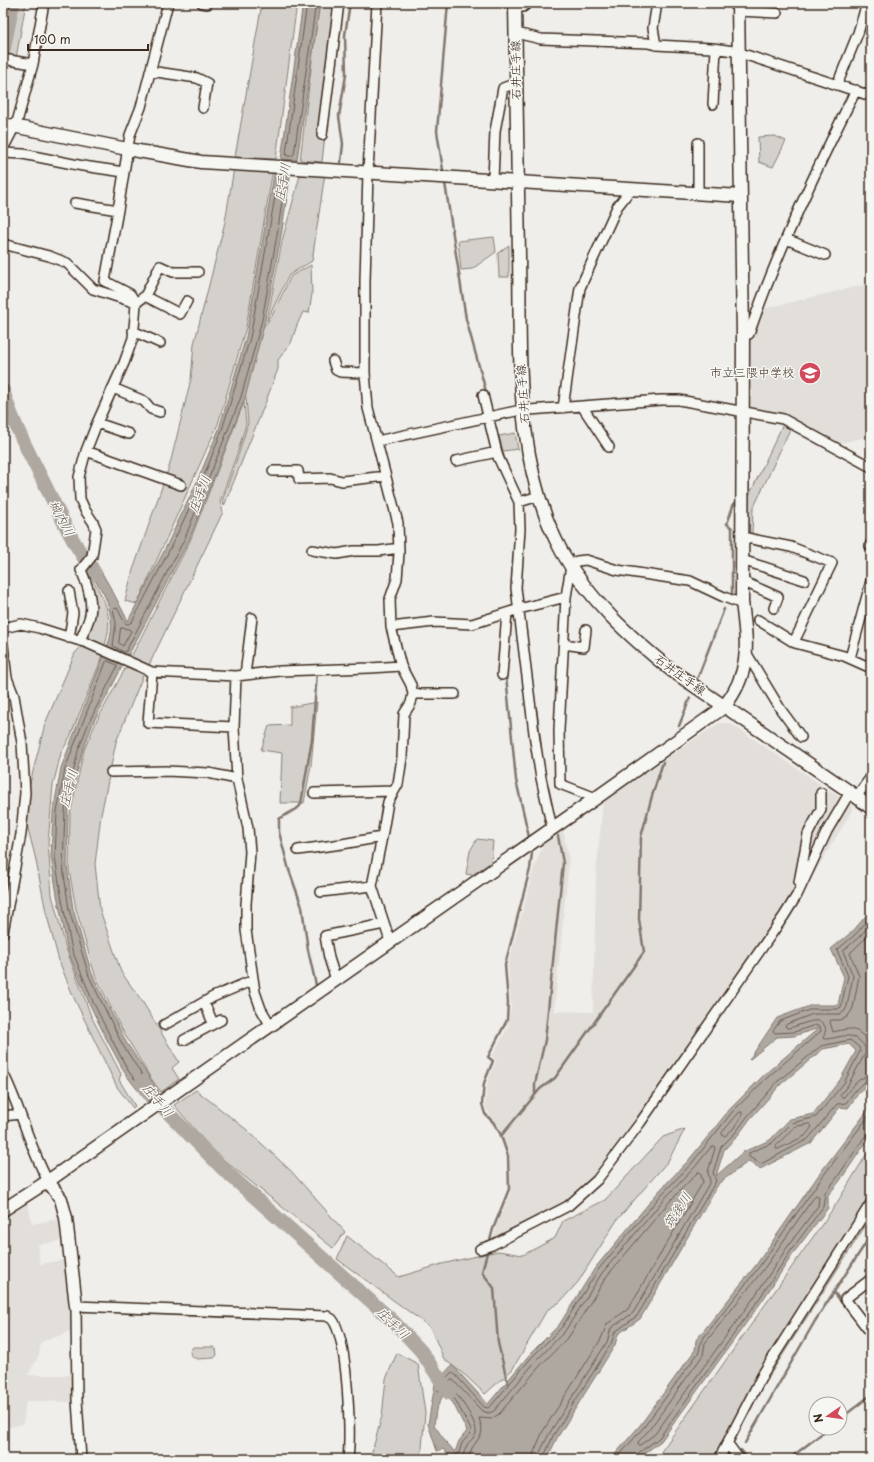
<svg xmlns="http://www.w3.org/2000/svg" width="874" height="1462" font-family="'Playpen Sans','Klee One',sans-serif">
<style>
.built{fill:#e2dfdb}
.green{fill:#d4d1cc;stroke:#887e75}
.water{fill:#afa8a1;stroke:#81766d;fill-rule:evenodd}
.lines{fill:none;stroke-linecap:round;stroke-linejoin:round}
.shore{stroke:#695c52;stroke-width:1}
.stream{stroke:#81766d;stroke-width:2.5}
.river{stroke:#afa8a1;stroke-width:14}
.street-casing{stroke:#3b2a1e;stroke-width:12}
.secondary-casing{stroke:#3b2a1e;stroke-width:15}
.street{stroke:#f6f6f2;stroke-width:9}
.secondary{stroke:#f6f6f2;stroke-width:12}
.labels{text-anchor:middle;stroke-width:3;stroke-linejoin:round;paint-order:stroke}
.street-label{font-size:12px;fill:#3b2a1e;stroke:#f6f6f2}
.poi-label{font-size:12px;fill:#3b2a1e;stroke:#f6f6f2;text-anchor:end}
.water-label{font-size:13px;font-style:italic;fill:#64564c;stroke:#f6f6f2}
</style>
<rect width="100%" height="100%" fill="#efeeea"/>
<filter id="ink" filterUnits="userSpaceOnUse"><feTurbulence type="fractalNoise" baseFrequency=".025" numOctaves="2"/><feDisplacementMap in="SourceGraphic" scale="8" xChannelSelector="R" yChannelSelector="G"/><feConvolveMatrix kernelMatrix="1 2 1 2 8 2 1 2 1" color-interpolation-filters="sRGB"/></filter>
<g filter="url(#ink)">
<path class="built" d="M871,283V436L836,444L784,414L749,408L750,339L762,309Z
M719,723H730L854,807L804,891L755,965L600,1179L563,1215L493,1240L496,1226L510,1193V1159L501,1133L485,1107L487,1083L496,1061L492,1056L508,1027L511,1005L508,965L533,871L543,845L563,830L569,860L554,1011L593,1012L596,875L603,801Z
M28,1203L32,1224L63,1218L66,1240L38,1245L40,1264L69,1259L75,1330L41,1342L39,1355L28,1375H75L76,1402L26,1401L23,1424L3,1429V1219Z"/>
<path class="green" d="M18,3H26L16,58L8,56Z
M262,3H297L276,159L235,157Z
M319,3H340L322,162L300,160Z
M775,136L786,141L773,167L759,162L758,137Z
M234,168L273,169L246,327L218,424L137,604L125,601L132,573L170,464L191,379L194,344L225,222Z
M301,172L325,173L312,261L289,275L267,321L282,241Z
M494,237L496,252L472,269L461,270L458,241Z
M509,245V277H499L498,253Z
M311,265L312,294L309,313L303,312L297,325L291,343L278,360V369L266,401L224,506L222,501L239,453L248,423L246,398L242,389L261,329L271,318L291,276Z
M244,402L246,424L238,451L220,501L223,512L148,667L130,659L190,541Z
M783,424L791,427L753,509L752,534H748L747,500Z
M515,433L518,449L503,451L499,436Z
M86,569C103,597 116,614 104,648L84,639L92,618L85,573Z
M82,646L103,655L70,737L61,753L53,785L48,843L52,895L66,948L91,1016L121,1074L119,1080L135,1106L133,1108L117,1087L74,998L59,961L46,912L35,856L25,817L28,791L45,724L75,653Z
M126,667L144,673L116,742L101,815L95,864L100,910L121,972L142,1001L179,1062L172,1068L179,1079L161,1092L150,1077L121,1028L95,975L76,909L69,870L70,814L84,750L96,722Z
M317,702L311,765L304,803H280L282,753L261,750L269,726L290,725V707Z
M477,839L493,841L491,862L472,875L466,874L470,851Z
M196,1090L247,1130L291,1171L345,1232L333,1248L214,1152L174,1105Z
M685,1129L668,1161L617,1220L578,1282L560,1302L547,1310L512,1370L485,1394L466,1376L444,1359L430,1327L337,1259L347,1236L399,1277L442,1264L498,1251L523,1255L555,1238L563,1221L605,1200L663,1137Z
M871,1147V1217L716,1459H656L835,1206Z
M193,1347H213L216,1349L217,1355L214,1358L197,1359L191,1356L190,1351Z
M397,1353L418,1364L425,1413L421,1459H370L382,1416L386,1379Z"/>
<path class="water" d="M303,3H320L297,160L281,159Z
M275,169L291,170L282,230L265,321L245,398L189,540L127,658L106,648C114,635 112,616 107,602C104,591 92,577 86,567L94,559L114,594L128,621L164,551L196,484L219,429L246,337Z
M104,655L124,663L93,723L82,752L68,810L67,867L73,909L92,974L126,1042L159,1092L147,1102L126,1075L106,1038L89,1003L68,951L57,895L51,857L53,812L61,768Z
M871,910V1083L860,1091L848,1108L840,1107L811,1143L760,1169L749,1161L719,1183L640,1319L618,1334L615,1345L557,1438L547,1459H450L444,1449L437,1451L428,1424L435,1384L452,1365L488,1404L529,1355L559,1325L595,1268L659,1191L688,1161L730,1109L765,1074L819,1028L794,1036L777,1037L749,1060L777,1018L812,1005H838L844,977L831,949L853,931ZM849,1044L856,1051L840,1080L813,1114L790,1119L770,1140L743,1152L716,1176L724,1150L739,1134L750,1119L781,1084L823,1049ZM444,1393L453,1403L467,1431L459,1441L455,1452L446,1442L434,1425L436,1410Z
M871,1106V1135L839,1182L828,1195V1208L795,1251L762,1301L661,1441L637,1459H611L641,1424L695,1350L696,1340L756,1265L820,1173Z"/>
<g class="lines">
<path class="shore" d="M307,3L286,153L287,156H292L294,154L316,3
M279,174L250,338L222,430L200,486L168,553L132,622L128,624L125,623L117,608L113,609L116,623L113,646L124,652L126,651L185,538L241,397L262,320L278,229L286,174
M121,628L129,629L131,631L123,646L119,643Z
M108,661L117,665V667L89,722L78,751L65,810L63,867L69,910L89,976L122,1044L152,1090V1092L148,1095L129,1072L110,1036L93,1002L72,950L61,895L55,857L57,812L65,769L106,662Z
M871,924L859,937L843,951L853,976L847,1006L845,1011L840,1014H813L787,1024L785,1026L787,1028C797,1028 818,1014 824,1025C827,1029 825,1033 823,1038L824,1039C839,1039 848,1030 861,1042C865,1046 866,1049 865,1054L848,1085L840,1095L841,1097H844C851,1088 859,1076 871,1075
M871,933L850,953L859,976L853,1008L850,1013L846,1018L840,1020H831L830,1022L833,1032C838,1031 844,1029 849,1029C859,1029 868,1039 871,1048
M740,1112H742V1115L733,1129L725,1136H723L722,1133Z
M810,1124L812,1127L805,1136L778,1149H776V1146L794,1127Z
M816,1195L819,1197L818,1206L788,1246L755,1296L655,1434L640,1445H638V1442L649,1430L703,1355L705,1343L763,1270Z
M453,1459L454,1456L459,1453L462,1443L470,1434L471,1430L456,1401L447,1390L438,1391L439,1385L451,1373L453,1372L484,1407L488,1408L491,1406L531,1358L562,1327L598,1270L662,1194L692,1163L733,1111L768,1077L821,1031L820,1027L815,1025L794,1032L775,1033L773,1031L780,1021L812,1009H838L841,1007L848,976L837,950L856,934L871,916
M460,1459C465,1455 464,1450 467,1445C469,1441 475,1438 476,1433C478,1423 456,1391 448,1385V1383L451,1380H453L482,1411L489,1413L494,1411L535,1362L565,1331L602,1273L666,1197L695,1167L711,1147L714,1146L715,1148L708,1172L710,1182L633,1313L611,1328L607,1342L549,1434L539,1454L538,1459
M468,1459L472,1448L481,1435L482,1429L479,1418L491,1419L499,1414L540,1366L570,1335L607,1276L670,1201L698,1172H700L703,1182L628,1309L607,1324L601,1339L543,1431L534,1452L532,1459
M543,1459L553,1436L611,1344L615,1332L637,1316L716,1181L713,1173L721,1147L736,1132L747,1117L778,1081L821,1046L850,1040L859,1047L860,1051L844,1083L816,1117L792,1123L772,1143L749,1153V1157L761,1164L808,1139L837,1104L846,1103C853,1094 859,1082 871,1080
M616,1459L644,1427L699,1352L701,1341L759,1267L823,1176L871,1113
M635,1459L637,1454L659,1438L759,1299L792,1249L823,1207L825,1193L836,1179L866,1135L871,1134"/>
<path class="stream" d="M341,162L343,144L339,116L346,75L345,35L350,3
M443,170L437,131L448,3
M445,183L466,319L487,395
M497,435L504,458L508,468
M732,595V528L727,524L734,503
M506,675L516,780L529,837
M698,677L724,609
M536,709L541,748
M679,726L690,698
M316,985L308,950L302,907L289,870L279,832V819L299,807L301,804L312,739L317,672
M535,1095V1084L545,1040L563,863L558,836
M501,1136L540,1089L555,1078L644,952L639,919L641,837L652,796L663,762
M489,1244L493,1229L509,1189L508,1156L500,1133L493,1122L485,1114L482,1104L484,1083L493,1061L488,1057L507,1020L508,1002L505,965L530,869L532,853
M488,1249L482,1272L494,1288L498,1343L508,1384
M834,1292L842,1303
M840,1419L871,1395
M745,1443L815,1321L871,1235
M741,1450L748,1459
M789,1459L829,1428"/>
<path class="river" d="M3,53L13,3
M3,390C13,425 32,458 48,491C62,519 75,548 95,573
M142,1082L145,1089L222,1168L394,1322L421,1351L449,1393"/>
<g class="street-casing">
<path id="street" d="M202,3L207,4
M377,3L368,172L365,281V373L368,408L398,523L399,553L397,579L390,599L391,627L401,666L411,685L413,694L411,703L404,714L402,758L398,784L388,802L382,837L372,886L390,941
M3,5V3
M515,7H523L528,3
M738,11L777,13
M516,33L541,39L648,43L656,45L712,48L734,51L871,96
M656,45L653,28L657,3
M3,59L33,64
M150,71L197,78L207,83L203,108
M837,85L858,33L867,3
M713,104L716,49
M322,135L339,3
M698,143V193
M3,149L17,122L33,64L44,3
M3,153L23,154L83,166L124,172
M493,180L495,131L503,88L516,83
M75,203L118,210L105,281L130,294L136,303L135,317L133,338L124,363L97,423L86,451L79,477L80,499L85,510L93,522L96,529L92,556L81,570C87,584 93,600 90,615C88,624 83,633 80,641
M118,210L130,135L141,107L168,3
M786,239L825,255
M3,244L49,256L67,263L93,289L136,303L145,296L160,266L173,272H198
M145,296L180,314L187,301
M133,331L160,343
M743,336L749,334C778,250 816,170 856,90
M333,361L336,370L340,372L365,373
M113,388L144,401L151,409L160,412
M483,395L498,457L519,502L539,496
M582,406L609,447
M563,408L580,288L617,207L631,189
M97,423L129,434
M377,441L516,411L661,400H679L783,419L871,467
M86,451L181,485
M456,461L497,452
M273,471H298L299,479L330,478L342,481L386,476
M519,502L520,529L516,588L535,741L541,778L552,828
M742,537L791,547L832,563L794,642
M870,546L871,543
M312,550L337,554L354,551H379L399,548
M742,560L804,580
M742,581L778,597L774,608
M69,591L73,613L69,638
M758,620L795,643L844,656L871,668
M391,627L434,622L472,624L519,609L566,597
M3,628L21,624L39,628L87,643L152,672L236,676L280,671L370,668L401,666
M564,644L584,647L586,630
M3,646L7,678L14,696L22,743L25,793L21,834L3,933
M747,654L781,710L801,737
M850,658L871,581
M152,672L148,723L234,727
M245,675L252,618
M502,675L507,613
M236,676L234,727L237,779L248,828L250,852L246,904V930L255,992L261,1009L271,1026
M413,694H455
M111,772L166,771L208,773L237,779
M314,793L394,791
M856,797L871,777
M596,798L560,784L559,730L566,597L571,566L577,561L586,560L617,570L690,581L724,597L737,602H742
M298,850L342,844L382,837
M799,882L808,834L821,809V793
M321,892L372,886
M336,980L329,958L325,936L384,924
M204,1002L213,1023
M164,1025L213,997L253,980
M184,1040L221,1020
M3,1073C21,1108 29,1147 48,1181
M3,1116L20,1114
M480,1249L492,1245L568,1206L597,1180L640,1123L784,916L797,895L827,831L850,792
M871,1279L845,1299L871,1333
M728,1444L739,1459
M81,1459L77,1400L76,1306L327,1316C328,1317 330,1318 332,1319C348,1338 351,1433 348,1459
M719,1459L764,1372L871,1203"/>
</g>
<g class="secondary-casing">
<path id="secondary" d="M515,3C516,87 517,171 519,255C521,354 513,463 562,552C589,600 629,636 671,670L850,792L871,808
M3,124L127,149L201,162L740,196
M48,1181L61,1199L66,1218L76,1306
M3,1210L48,1181L596,798L724,707C752,671 747,644 742,602L743,336L738,3"/>
</g>
<use href="#street" class="street"/>
<use href="#secondary" class="secondary"/>
</g>
</g>
<defs>
<g id="school-disc" transform="scale(1.15)"><circle r="9.5" fill="#d1495b" stroke="#f6f6f2"/><path d="M0-5L7-2L0 1L-7-2ZM-4 1L0 2.5L4 1V4Q0 6-4 4Z" fill="#fff"/></g>
</defs>
<g fill-rule="evenodd">
<use href="#school-disc" x="810" y="373"/>
</g>
<g class="labels">
<g class="street-label">
<text transform="translate(516 70) rotate(-91)" y="4">石井庄手線</text>
<text transform="translate(523 394) rotate(-94)" y="4">石井庄手線</text>
<text transform="translate(680 675) rotate(36)" y="4">石井庄手線</text>
</g>
<g class="poi-label">
<text x="794" y="377">市立三隈中学校</text>
</g>
<g class="water-label">
<text transform="translate(282 182) rotate(-80)" y="5">庄手川</text>
<text transform="translate(199 494) rotate(-69)" y="5">庄手川</text>
<text transform="translate(62 518) rotate(62)" y="5">城内川</text>
<text transform="translate(68 788) rotate(-76)" y="5">庄手川</text>
<text transform="translate(158 1100) rotate(49)" y="5">庄手川</text>
<text transform="translate(677 1210) rotate(-57)" y="5">筑後川</text>
<text transform="translate(393 1323) rotate(44)" y="5">庄手川</text>
</g>
</g>
<rect width="874" height="1462" fill="none" stroke="#f6f6f2" stroke-width="16"/>
<rect x="8" y="8" width="858" height="1446" fill="none" stroke="#3b2a1e" stroke-width="1.5" filter="url(#ink)"/>
<g transform="translate(828 1416) rotate(257)"><circle r="19" fill="#f6f6f2" stroke="#aba49d"/>
<path d="M0-3L7 15L0 10L-7 15Z" fill="#d1495b"/>
<text y="-6" font-size="11" font-weight="bold" text-anchor="middle" fill="#3b2a1e">N</text>
</g>
<path d="M28 44v6h120v-6" fill="none" stroke="#3b2a1e" stroke-width="2"/>
<text x="34" y="44" font-size="12" fill="#3b2a1e" stroke="#f6f6f2" stroke-width="3" paint-order="stroke">100 m</text>
</svg>
